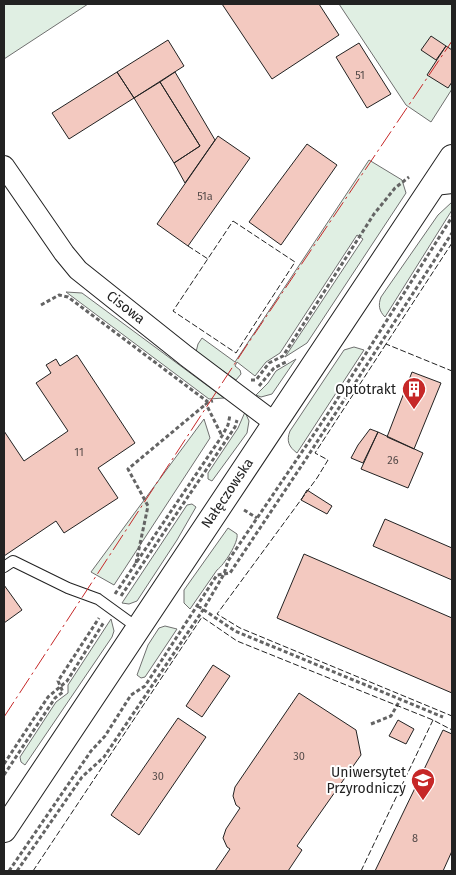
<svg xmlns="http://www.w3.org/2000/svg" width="456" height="875" font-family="'Fira Sans',sans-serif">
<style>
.green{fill:#e0efe3;stroke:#6f6f6f}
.building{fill:#f3c9c0;stroke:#222}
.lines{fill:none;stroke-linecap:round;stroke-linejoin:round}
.service-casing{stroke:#222;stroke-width:12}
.minor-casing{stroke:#222;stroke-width:22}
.tertiary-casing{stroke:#222;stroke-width:26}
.path{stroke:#646464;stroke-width:3;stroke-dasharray:4 2.5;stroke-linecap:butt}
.service{stroke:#fff;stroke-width:10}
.minor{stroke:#fff;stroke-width:20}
.tertiary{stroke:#fff;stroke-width:24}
.fence{stroke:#222;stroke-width:1;stroke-dasharray:6 2.5;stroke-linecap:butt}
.power{stroke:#c62828;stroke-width:1;stroke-dasharray:18 4 2.5 4;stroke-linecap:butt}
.labels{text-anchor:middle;stroke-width:4;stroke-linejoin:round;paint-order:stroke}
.number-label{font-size:11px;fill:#564c4a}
.street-label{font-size:14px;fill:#222;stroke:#fff}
.poi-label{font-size:14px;fill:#222;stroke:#fff;text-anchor:end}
</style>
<rect width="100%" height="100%" fill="#fff"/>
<path class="green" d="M4,4H88L4,59Z
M339,4H452V89L431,122L406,105Z
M369,160L402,180L406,193L307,343L285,357L363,239L357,235L280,353L266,362L255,376L237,362L235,366L240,370L241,374L236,380L196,352L198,344L202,338L235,362Z
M452,202V210L385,317C379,311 378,305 381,297L438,215Z
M66,292L82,293L224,398L209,399Z
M354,347L364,350L297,453C289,447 286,441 290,431L344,350Z
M296,359L272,394L261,397L256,395L268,383L276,371Z
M245,412L249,421L247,433L212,481L208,479V473L238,428Z
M204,419L210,438L114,585L91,572Z
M192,504L196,507L177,540L137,601L129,604L122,603L187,505Z
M228,528L237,534C239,542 224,565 217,570L190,609L184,603V590Z
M111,619L114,631L112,637L25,765L21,762L20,757L56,702L68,693V685Z
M165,626L177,629L145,677L141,678L137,675L148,645L159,628Z"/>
<path class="building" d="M222,4H319L339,35L272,79Z
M431,36L446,46L436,60L421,50Z
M168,40L184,66L134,98L117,72Z
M359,43L391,94L367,108L336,57Z
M446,46L452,50V82L448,88L427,75Z
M117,72L134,98L69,139L52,113Z
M175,72L215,140L185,183L174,163L200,146L160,82Z
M160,82L200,146L174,163L134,98Z
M218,136L250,158L188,246L157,224Z
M307,144L337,165L281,245L249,222Z
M77,355L135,443L98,468L118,498L64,533L56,521L4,556V431L24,461L68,431L36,383L51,373L46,365L56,359L60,366Z
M412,372L441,383L414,449L387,437Z
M370,429L378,432L363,463L351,458L358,445Z
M378,432L423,453L408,488L361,469Z
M307,490L332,506L327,514L301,500Z
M385,519L452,548V580L373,546Z
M304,554L452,618V693L277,618Z
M4,585L22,610L4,623Z
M213,665L230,676L202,717L186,706Z
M299,693L356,730L361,755L297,846L302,850L288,871H215L230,849L227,847L223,838L226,829L240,808L236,805L233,796L235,787Z
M178,718L206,737L139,835L111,815Z
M398,720L414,729L406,744L389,736Z
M443,730L452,734V851L443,871H375Z"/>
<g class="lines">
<g class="service-casing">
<path id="service" d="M4,567L13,561L68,588L98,599L138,628"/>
</g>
<g class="minor-casing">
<path id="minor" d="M4,166L64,253L78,270L186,356L275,423
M434,185L452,183"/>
</g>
<g class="tertiary-casing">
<path id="tertiary" d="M4,830L452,157"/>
</g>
<path class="path" d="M41,305L59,295L68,297L208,402L213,401
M251,380H256L269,363L283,356L374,214L395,188L409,177
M259,386L274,368L288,361
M208,402L206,404L222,436
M244,510L257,518
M136,563L148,506L128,469L206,404
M115,594L222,436L228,425L230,415
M121,596L235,427L237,420
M198,606L235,631L443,717
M371,724L391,716L400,700
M4,764L48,697L67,681L104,622
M4,775L55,698L63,692L58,681L99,618
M9,871L91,751L105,736L131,695L145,686L217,575L230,573L304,462L452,233
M17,871L82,777L104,757L203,610L224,574L228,561L331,409L452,217"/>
<use href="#service" class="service"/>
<use href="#minor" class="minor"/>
<use href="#tertiary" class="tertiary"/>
<path class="fence" d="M233,221L295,262L236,353L173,311Z
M452,243L386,344L452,371
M188,246L208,259
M386,344L315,453L328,460L317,478L217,614L240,628L452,716
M33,871L202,617L237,641L433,720L452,730
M361,871L433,720"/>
<path class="power" d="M4,717L245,348L452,41"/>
</g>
<defs>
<g id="building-pin" transform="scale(1.25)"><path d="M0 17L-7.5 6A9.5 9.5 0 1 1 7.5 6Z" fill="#c62828" stroke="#fff"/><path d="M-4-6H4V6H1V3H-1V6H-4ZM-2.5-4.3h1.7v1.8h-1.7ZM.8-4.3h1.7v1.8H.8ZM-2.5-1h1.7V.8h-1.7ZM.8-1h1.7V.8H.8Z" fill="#fff"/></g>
<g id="university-pin" transform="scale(1.25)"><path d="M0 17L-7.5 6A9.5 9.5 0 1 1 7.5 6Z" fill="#c62828" stroke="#fff"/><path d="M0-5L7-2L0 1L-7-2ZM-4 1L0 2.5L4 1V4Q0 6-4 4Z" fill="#fff"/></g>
</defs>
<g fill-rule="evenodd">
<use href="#building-pin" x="414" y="389"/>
<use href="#university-pin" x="423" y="780"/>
</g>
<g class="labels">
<g class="number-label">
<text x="360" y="79">51</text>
<text x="205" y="200">51a</text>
<text x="79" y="456">11</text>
<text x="393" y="464">26</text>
<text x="299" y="760">30</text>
<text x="158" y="780">30</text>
<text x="415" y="842">8</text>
</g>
<g class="street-label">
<text transform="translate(126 307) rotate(38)" y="5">Cisowa</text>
<text transform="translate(227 493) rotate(-56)" y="5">Nałęczowska</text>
</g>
<g class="poi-label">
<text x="396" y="394">Optotrakt</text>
<text x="406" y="777">Uniwersytet<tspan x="406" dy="16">Przyrodniczy</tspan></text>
</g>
</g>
<rect width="456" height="875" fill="none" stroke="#222222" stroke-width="10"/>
</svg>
